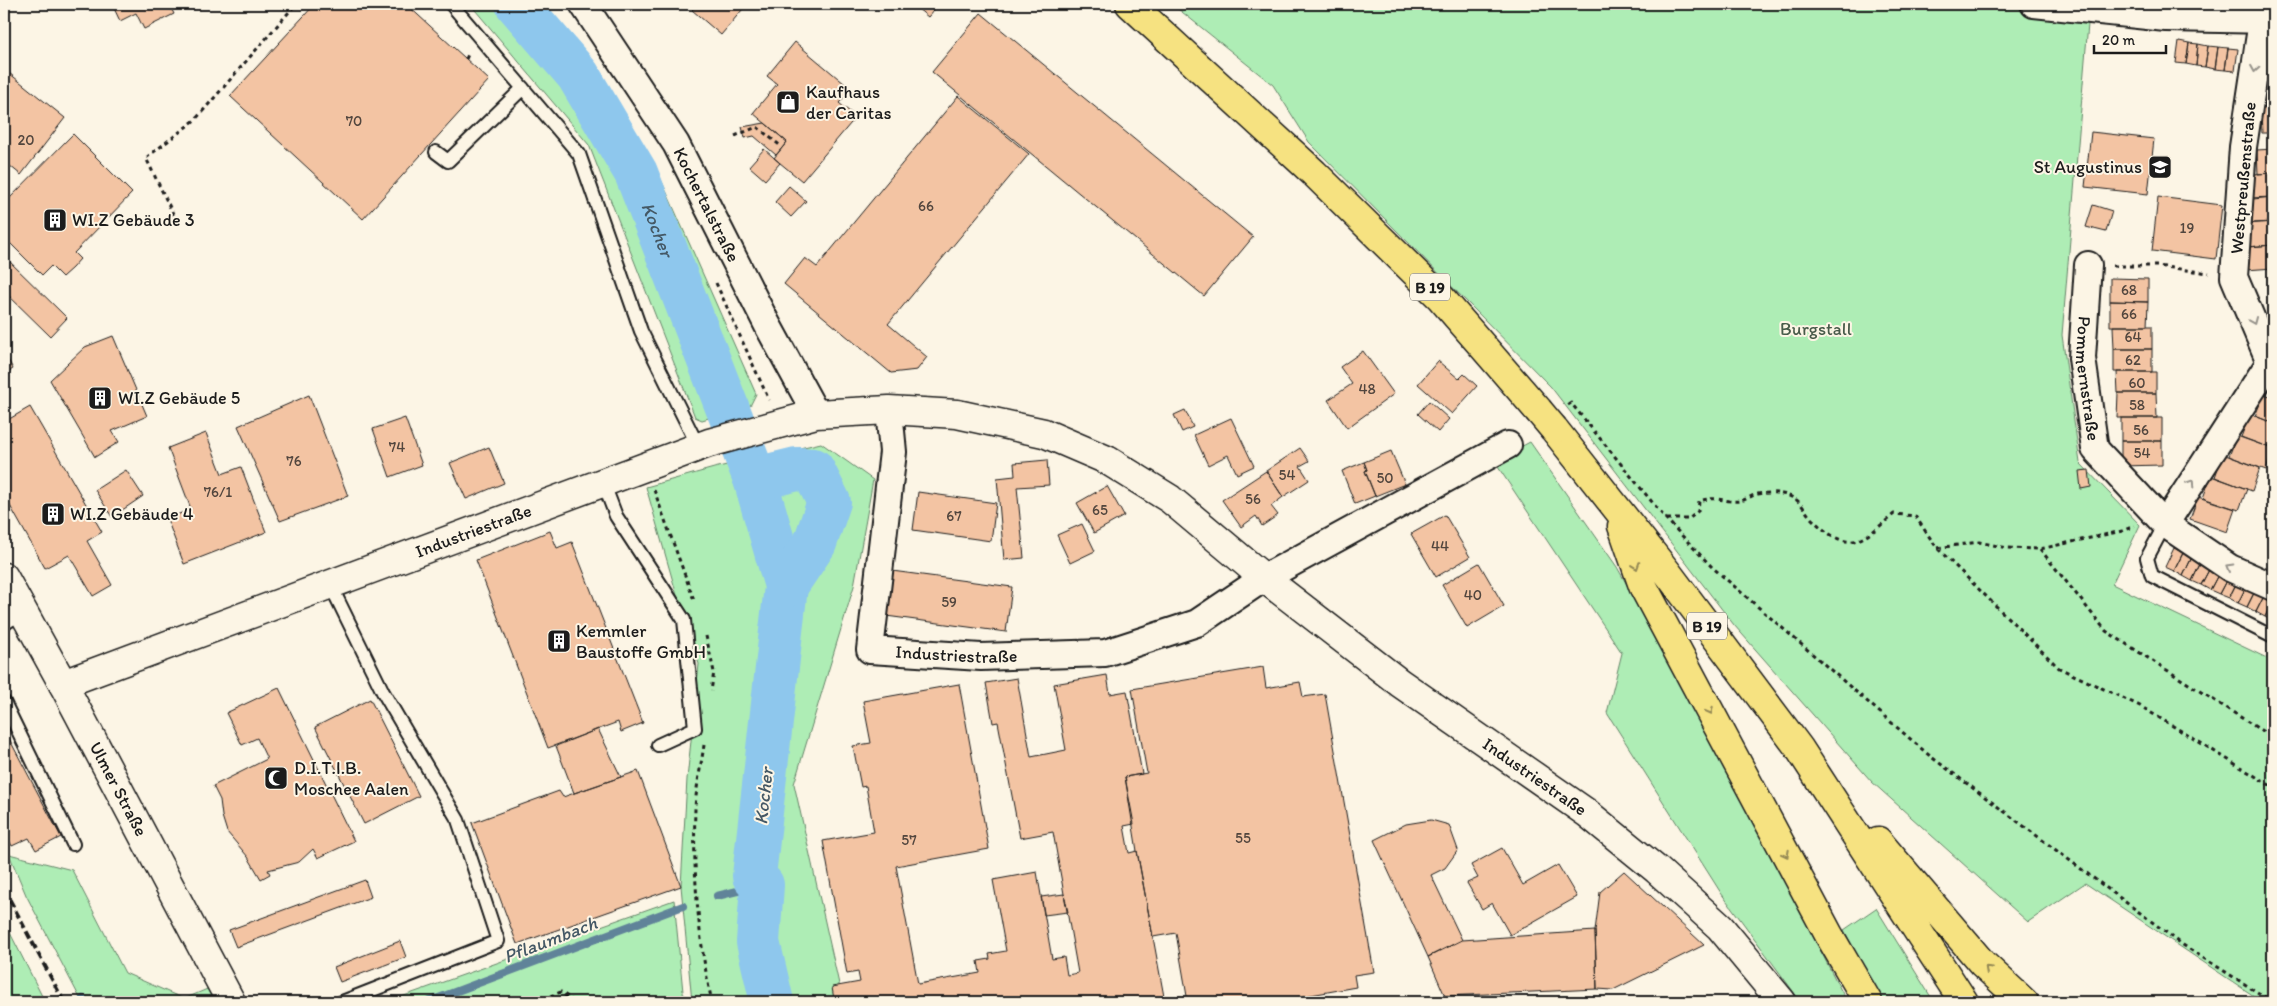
<svg xmlns="http://www.w3.org/2000/svg" width="2277" height="1006" font-family="Itim,sans-serif">
<style>
.green{fill:#aeedb5;stroke:#658468}
.lines{fill:none;stroke-linecap:round;stroke-linejoin:round}
.stream{stroke:#608399;stroke-width:8}
.river{stroke:#8ec7ed;stroke-width:44}
.building{fill:#f3c4a3;stroke:#1c1c1c}
.service-casing{stroke:#1c1c1c;stroke-width:16}
.minor-casing{stroke:#1c1c1c;stroke-width:30}
.tertiary-casing{stroke:#1c1c1c;stroke-width:31}
.trunk-casing{stroke:#1c1c1c;stroke-width:31}
.path{stroke:#1c1c1c;stroke-width:3;stroke-dasharray:4 4;stroke-linecap:butt}
.service{stroke:#fcf5e5;stroke-width:12}
.minor{stroke:#fcf5e5;stroke-width:26}
.tertiary{stroke:#fcf5e5;stroke-width:28}
.trunk{stroke:#f6e281;stroke-width:28}
.rail{stroke:#1c1c1c;stroke-width:4;stroke-dasharray:8 4;stroke-linecap:butt}
.trunk-bridge-casing{stroke:#1c1c1c;stroke-width:31;stroke-linecap:butt}
.trunk-bridge{stroke:#f6e281;stroke-width:28}
.oneway{stroke:#97938b}
.oneway2{stroke:#948954}
.labels{text-anchor:middle;stroke-width:4;stroke-linejoin:round;paint-order:stroke}
.number-label{font-size:15px;fill:#52463e}
.shield{fill:#fcf5e5;stroke:#5f5d58;stroke-width:1}
.shield-label{font-size:16px;font-weight:bold;fill:#1c1c1c}
.poi-label{font-size:18px;fill:#1c1c1c;stroke:#fcf5e5;text-anchor:start}
.street-label{font-size:18px;fill:#1c1c1c;stroke:#fcf5e5}
.park-label{font-size:18px;fill:#485b4a;stroke:#fcf5e5}
.water-label{font-size:19px;font-style:italic;fill:#445865;stroke:#fcf5e5}
</style>
<rect width="100%" height="100%" fill="#fcf5e5"/>
<filter id="ink" filterUnits="userSpaceOnUse"><feTurbulence type="fractalNoise" baseFrequency=".02" numOctaves="2"/><feDisplacementMap in="SourceGraphic" scale="10" xChannelSelector="R" yChannelSelector="G"/><feConvolveMatrix kernelMatrix="1 2 1 2 8 2 1 2 1" color-interpolation-filters="sRGB"/></filter>
<g filter="url(#ink)">
<path class="green" d="M470,4H541L560,24L652,159L756,394L750,406L702,420L695,417L589,145Z
M1172,4H2010L2088,24L2062,335L2080,463L2140,525L2112,584L2273,661V1002H2263L2085,883L2028,922L1872,782L1734,625L1551,387L1309,142L1273,85Z
M1530,442L1617,567L1695,707L1847,1002H1801L1721,893L1607,713L1622,653L1494,461Z
M821,443L873,480L854,586L794,784L843,1002H692L681,886L687,779L699,664L684,620L646,487L714,468Z
M9,854L72,870L125,973L184,999L212,987L220,1002H82L26,895Z
M674,900L684,1002H387Z
M1876,908L1934,1002H1882L1844,930Z
M4,921L45,1002H4Z"/>
<g class="lines">
<path class="stream" d="M717,896L762,885
M83,999L87,1002
M428,1002L683,906"/>
<g class="river">
<path id="s1" d="M517,4L578,75L636,173L755,479L786,586L754,876L762,885L758,942L772,1002"/>
<path d="M755,479L797,469L813,470L829,502L815,543L786,586"/>
</g>
</g>
<path class="building" d="M112,4H169L174,14L144,29L136,13L120,21Z
M315,4H406L489,80L363,219L230,96Z
M698,4H747L721,35L692,10Z
M912,4H939L928,17Z
M981,13L1253,237L1204,296L932,72Z
M2273,35V62H2269V36Z
M2179,41L2189,43L2186,64L2176,63Z
M795,42L851,89L839,103L856,117L802,181L774,158L787,142L753,113L777,84L767,76Z
M2189,43L2198,44L2196,66L2186,64Z
M2198,44L2208,46L2205,67L2196,66Z
M2208,46L2218,47L2215,69L2205,67Z
M2218,47L2228,48L2225,70L2215,69Z
M2228,48L2238,49L2235,71L2225,70Z
M2267,62H2273V86H2268Z
M4,69L65,118L21,175L4,161Z
M2264,86H2273V108L2265,109Z
M958,96L1029,154L888,324L927,357L917,370L891,373L784,284L805,258L817,267Z
M2273,108V133H2262L2261,109Z
M765,123L787,142L776,155L754,136L745,138L742,127Z
M2091,132L2154,139L2148,194L2085,187Z
M73,134L132,193L74,253L80,259L72,268L62,277L51,266L42,275L4,237V204Z
M764,149L780,163L765,180L749,166Z
M2273,149V173L2258,174L2257,150Z
M2273,173V197L2253,199L2252,174Z
M789,186L806,201L791,217L775,202Z
M2158,197L2222,205L2216,259L2152,251Z
M2273,197V222L2251,223L2249,198Z
M2093,205L2112,211L2106,232L2086,227Z
M2273,222V245L2247,247L2246,224Z
M2273,245V268L2246,270L2247,247Z
M4,256L67,318L50,336L4,291Z
M2110,278L2148,279V302L2110,301Z
M2110,301L2148,302L2147,326H2110Z
M2113,326H2152V349H2114Z
M113,336L147,416L112,431L119,442L95,457L50,380L85,347Z
M2114,349H2152V372H2114Z
M1363,351L1394,394L1347,428L1328,400L1352,384L1340,367Z
M4,352L13,369L4,374Z
M1438,361L1459,379L1464,374L1477,386L1452,414L1418,384Z
M2117,372H2156V393H2118Z
M2118,393H2156L2157,418H2117Z
M2264,394L2273,397V423L2255,416Z
M309,395L348,496L280,521L238,426Z
M1429,401L1449,419L1438,432L1418,414Z
M30,407L102,532L87,541L112,585L93,596L69,555L45,568L4,495V422Z
M1185,410L1193,427L1182,432L1174,415Z
M2250,414L2273,423V449L2241,437Z
M405,418L422,465L390,477L373,429Z
M1231,418L1254,466L1237,474L1228,455L1208,465L1194,435Z
M2121,418H2162V441H2121Z
M206,433L222,474L241,467L266,532L184,564L167,519L191,509L168,448Z
M2237,436L2273,449L2266,470L2229,456Z
M2121,441H2162V465L2121,466Z
M489,447L504,483L466,499L450,463Z
M1300,448L1309,461L1300,466L1309,480L1283,497L1266,471Z
M1391,451L1405,484L1375,496L1365,471L1367,470L1364,462Z
M2223,454L2260,468L2252,491L2215,477Z
M1047,460L1049,485L1017,487L1024,558L1004,560L997,478L1015,476L1014,463Z
M1364,462L1367,470L1365,471L1375,496L1355,504L1342,471Z
M126,470L143,496L112,517L95,490Z
M2089,470L2091,487L2081,489L2079,471Z
M1266,471L1283,497L1271,506L1278,515L1262,526L1256,516L1241,527L1222,500Z
M2211,476L2247,489L2239,510L2203,498Z
M1107,486L1124,516L1094,533L1077,503Z
M918,492L996,503L991,541L913,530Z
M2198,497L2235,509L2227,532L2190,519Z
M1445,515L1470,557L1436,577L1411,534Z
M1082,524L1095,551L1070,563L1057,535Z
M550,531L557,548L572,542L643,723L621,732L618,722L548,748L476,560Z
M2174,548L2183,553L2174,571L2165,567Z
M2183,553L2192,557L2183,576L2174,571Z
M2192,557L2201,562L2192,581L2183,576Z
M2201,562L2211,566L2201,585L2192,581Z
M1479,563L1504,606L1467,628L1442,585Z
M2211,566L2220,571L2210,590L2201,585Z
M892,571L1012,587L1006,632L886,616Z
M2220,571L2229,575L2219,594L2210,590Z
M2229,575L2238,580L2229,598L2219,594Z
M2238,580L2247,585L2238,603L2229,598Z
M2247,585L2256,589L2247,607L2238,603Z
M2256,589L2265,594L2256,612L2247,607Z
M2265,594L2273,597V600L2265,617L2256,612Z
M2273,600V621L2265,617Z
M1263,667L1266,688L1300,682L1303,697L1325,694L1374,972L1354,975L1356,987L1271,1002H1188L1176,933L1153,937L1137,851L1125,777L1147,773L1132,689Z
M1107,675L1110,694L1127,691L1142,774L1125,777L1134,824L1124,826L1129,853L1137,851L1165,1002H826L834,1000L832,987L860,982L858,972L847,974L823,841L874,832L866,786L861,787L853,746L871,743L863,701L959,684L989,849L896,866L918,984L980,973L978,961L990,959L989,954L1006,951L993,880L1037,872L1052,959L1064,957L1067,975L1078,973L1053,832L1020,838L998,722L993,723L986,683L1017,678L1031,757L1066,750L1054,684Z
M279,688L354,841L318,858L313,849L299,862L268,870L270,874L261,879L248,857L227,832L222,816L220,800L213,786L267,759L257,738L242,745L226,713Z
M370,699L419,796L364,824L315,727Z
M4,729L61,837L36,850L29,838L12,846L4,830Z
M598,729L621,777L574,793L556,746Z
M638,771L681,886L517,944L472,823L559,791L563,797Z
M1431,820L1449,825L1458,850L1445,868L1431,875L1462,940L1428,957L1374,840L1406,824Z
M1502,848L1523,885L1558,865L1577,897L1510,935L1492,903L1482,909L1467,883L1478,878L1471,865Z
M1624,871L1704,945L1613,990L1597,989L1595,931L1600,892Z
M365,880L371,897L236,947L229,930Z
M1064,894L1068,912L1044,915L1041,897Z
M1595,931L1597,989L1445,996L1428,957L1462,940Z
M400,941L406,957L340,982L334,967Z"/>
<g class="lines">
<g class="service-casing">
<path id="service" d="M451,4L579,154L641,331L698,446
M436,152L448,161L523,88
M603,482L616,516L684,620L695,728L658,745
M2165,524L2147,558L2152,576L2273,637
M330,584L383,692L458,820L498,941L342,1002
M4,624L23,612
M4,702L73,844"/>
</g>
<g class="minor-casing">
<g id="minor">
<path id="s2" d="M583,4L676,144L767,324L816,414"/>
<path d="M2034,4L2166,18L2273,20"/>
<path d="M2262,21L2243,147L2234,277L2270,362L2273,365"/>
<path id="s3" d="M2088,265L2082,358L2095,449L2165,524L2230,568L2273,587"/>
<path id="s4" d="M889,410L893,452L870,650L981,657L1105,653L1197,623L1264,578L1508,445"/>
<path d="M2165,524L2270,362"/>
</g>
</g>
<g class="tertiary-casing">
<g id="tertiary">
<path id="s5" d="M4,577L63,684L231,1002"/>
<path id="s6" d="M63,684L709,443L816,414L889,410L957,414L1044,433L1107,460L1170,499L1264,578L1400,683L1587,813L1657,870L1720,927L1782,1002"/>
</g>
</g>
<g class="trunk-casing">
<path id="trunk" d="M1130,4L1314,173L1441,298L1538,410
M1554,429L1667,572L1799,748L1964,1002
M1622,526L1643,586L1829,935L1868,1002
M1878,841L1982,963L2024,1002"/>
</g>
<path class="path" d="M466,59L469,52
M735,136L757,127L782,147
M177,222L146,158L195,120L296,4
M2113,266H2158L2209,273
M716,283L769,400
M1568,405L1571,403L1666,519L1712,567L1930,756L2183,945L2273,1002
M654,490L694,600
M1667,519H1689L1698,511L1699,501C1720,495 1723,503 1740,501C1746,500 1752,495 1758,494C1771,492 1784,492 1795,499C1802,503 1806,513 1812,519C1849,555 1860,543 1894,514L1915,516L1937,548L1979,542L2007,548L2040,549L2122,531L2134,526
M1938,549L2059,668L2140,706L2273,787
M2040,549L2106,631L2273,738
M706,636L714,672L711,691
M704,745C701,766 696,788 695,809C693,873 698,940 712,1002
M535,1002L561,992L574,1002"/>
<use href="#service" class="service"/>
<use href="#minor" class="minor"/>
<use href="#tertiary" class="tertiary"/>
<use href="#trunk" class="trunk"/>
<path class="rail" d="M4,889L64,1002"/>
<g class="trunk-bridge-casing">
<path id="trunk-bridge" d="M1538,410L1554,429"/>
</g>
<use href="#trunk-bridge" class="trunk-bridge"/>
</g>
<defs><path id="oneway-chevron" d="M-2-3.5L2.5 0L-2 3.5" fill="none" stroke-width="1.6" stroke-linecap="round" stroke-linejoin="round" transform="scale(1.25)"/></defs>
<g class="oneway">
<use href="#oneway-chevron" transform="translate(2255 69) rotate(99)"/>
<use href="#oneway-chevron" transform="translate(2253 321) rotate(67)"/>
<use href="#oneway-chevron" transform="translate(2191 483) rotate(-57)"/>
<use href="#oneway-chevron" transform="translate(2229 567) rotate(-150)"/>
</g>
<g class="oneway2">
<use href="#oneway-chevron" transform="translate(1636 566) rotate(71)"/>
<use href="#oneway-chevron" transform="translate(1710 711) rotate(62)"/>
<use href="#oneway-chevron" transform="translate(1786 854) rotate(62)"/>
<use href="#oneway-chevron" transform="translate(1988 969) rotate(-137)"/>
</g>
</g>
<defs>
<g id="shop-square" transform="scale(1.25)"><rect x="-9" y="-9" width="18" height="18" rx="4" fill="#1c1c1c" stroke="#fcf5e5"/><path d="M-5-2.5h2.3a2.7 3.5 0 0 1 5.4 0H5L5.5 6h-11ZM-1.5-2.5h3a1.5 2.3 0 0 0-3 0Z" fill="#fff"/></g>
<g id="school-square" transform="scale(1.25)"><rect x="-9" y="-9" width="18" height="18" rx="4" fill="#1c1c1c" stroke="#fcf5e5"/><path d="M0-5L7-2L0 1L-7-2ZM-4 1L0 2.5L4 1V4Q0 6-4 4Z" fill="#fff"/></g>
<g id="building-square" transform="scale(1.25)"><rect x="-9" y="-9" width="18" height="18" rx="4" fill="#1c1c1c" stroke="#fcf5e5"/><path d="M-4-6H4V6H1V3H-1V6H-4ZM-2.5-4.3h1.7v1.8h-1.7ZM.8-4.3h1.7v1.8H.8ZM-2.5-1h1.7V.8h-1.7ZM.8-1h1.7V.8H.8Z" fill="#fff"/></g>
<g id="mosque-square" transform="scale(1.25)"><rect x="-9" y="-9" width="18" height="18" rx="4" fill="#1c1c1c" stroke="#fcf5e5"/><path d="M3.5-4.9A6 6 0 1 0 3.5 4.9A5 5 0 1 1 3.5-4.9Z" fill="#fff"/></g>
</defs>
<g fill-rule="evenodd">
<use href="#shop-square" x="788" y="102"/>
<use href="#school-square" x="2160" y="167"/>
<use href="#building-square" x="55" y="220"/>
<use href="#building-square" x="100" y="398"/>
<use href="#building-square" x="53" y="514"/>
<use href="#building-square" x="559" y="641"/>
<use href="#mosque-square" x="276" y="778"/>
</g>
<g class="labels">
<g class="number-label">
<text x="354" y="126">70</text>
<text x="26" y="145">20</text>
<text x="926" y="211">66</text>
<text x="2187" y="233">19</text>
<text x="2129" y="295">68</text>
<text x="2129" y="319">66</text>
<text x="2133" y="342">64</text>
<text x="2133" y="365">62</text>
<text x="2137" y="388">60</text>
<text x="1367" y="394">48</text>
<text x="2137" y="410">58</text>
<text x="2141" y="435">56</text>
<text x="397" y="452">74</text>
<text x="2142" y="458">54</text>
<text x="294" y="466">76</text>
<text x="1287" y="480">54</text>
<text x="1385" y="483">50</text>
<text x="218" y="497">76/1</text>
<text x="1253" y="504">56</text>
<text x="1100" y="515">65</text>
<text x="954" y="521">67</text>
<text x="1440" y="551">44</text>
<text x="1473" y="600">40</text>
<text x="949" y="607">59</text>
<text x="1243" y="843">55</text>
<text x="909" y="845">57</text>
</g>
<g class="shield">
<rect x="1410" y="273.5" width="40" height="27" rx="4"/>
<rect x="1687" y="612.5" width="40" height="27" rx="4"/>
</g>
<g class="shield-label">
<text x="1430" y="293">B 19</text>
<text x="1707" y="632">B 19</text>
</g>
<g class="poi-label">
<text x="806" y="98">Kaufhaus<tspan x="806" dy="21">der Caritas</tspan></text>
<text x="2142" y="173" text-anchor="end">St Augustinus</text>
<text x="72" y="226">WI.Z Gebäude 3</text>
<text x="118" y="404">WI.Z Gebäude 5</text>
<text x="70" y="520">WI.Z Gebäude 4</text>
<text x="576" y="637">Kemmler<tspan x="576" dy="21">Baustoffe GmbH</tspan></text>
<text x="294" y="774">D.I.T.I.B.<tspan x="294" dy="21">Moschee Aalen</tspan></text>
</g>
<g class="street-label">
<text transform="translate(2243 178) rotate(-85)" y="6">Westpreußenstraße</text>
<text dy="6" stroke="none"><textPath href="#s2" startOffset="236">Kochertalstraße</textPath></text>
<text dy="6" stroke="none"><textPath href="#s3" startOffset="114">Pommernstraße</textPath></text>
<text dy="6" stroke="none"><textPath href="#s6" startOffset="438">Industriestraße</textPath></text>
<text dy="6" stroke="none"><textPath href="#s4" startOffset="328">Industriestraße</textPath></text>
<text dy="6" stroke="none"><textPath href="#s6" startOffset="1632">Industriestraße</textPath></text>
<text dy="6" stroke="none"><textPath href="#s5" startOffset="241">Ulmer Straße</textPath></text>
</g>
<g class="park-label">
<text x="1816" y="335">Burgstall</text>
</g>
<g class="water-label">
<text dy="7" stroke="none"><textPath href="#s1" startOffset="268">Kocher</textPath></text>
<text transform="translate(763 796) rotate(-84)" y="7">Kocher</text>
<text transform="translate(550 939) rotate(-21)" y="7">Pflaumbach</text>
</g>
</g>
<rect width="2277" height="1006" fill="none" stroke="#fcf5e5" stroke-width="20"/>
<rect x="10" y="10" width="2257" height="986" fill="none" stroke="#1c1c1c" stroke-width="2" filter="url(#ink)"/>
<path d="M2094 45v8h72v-8" fill="none" stroke="#1c1c1c" stroke-width="2.5"/>
<text x="2102" y="45" font-size="15" fill="#1c1c1c" stroke="#fcf5e5" stroke-width="4" paint-order="stroke">20 m</text>
</svg>
